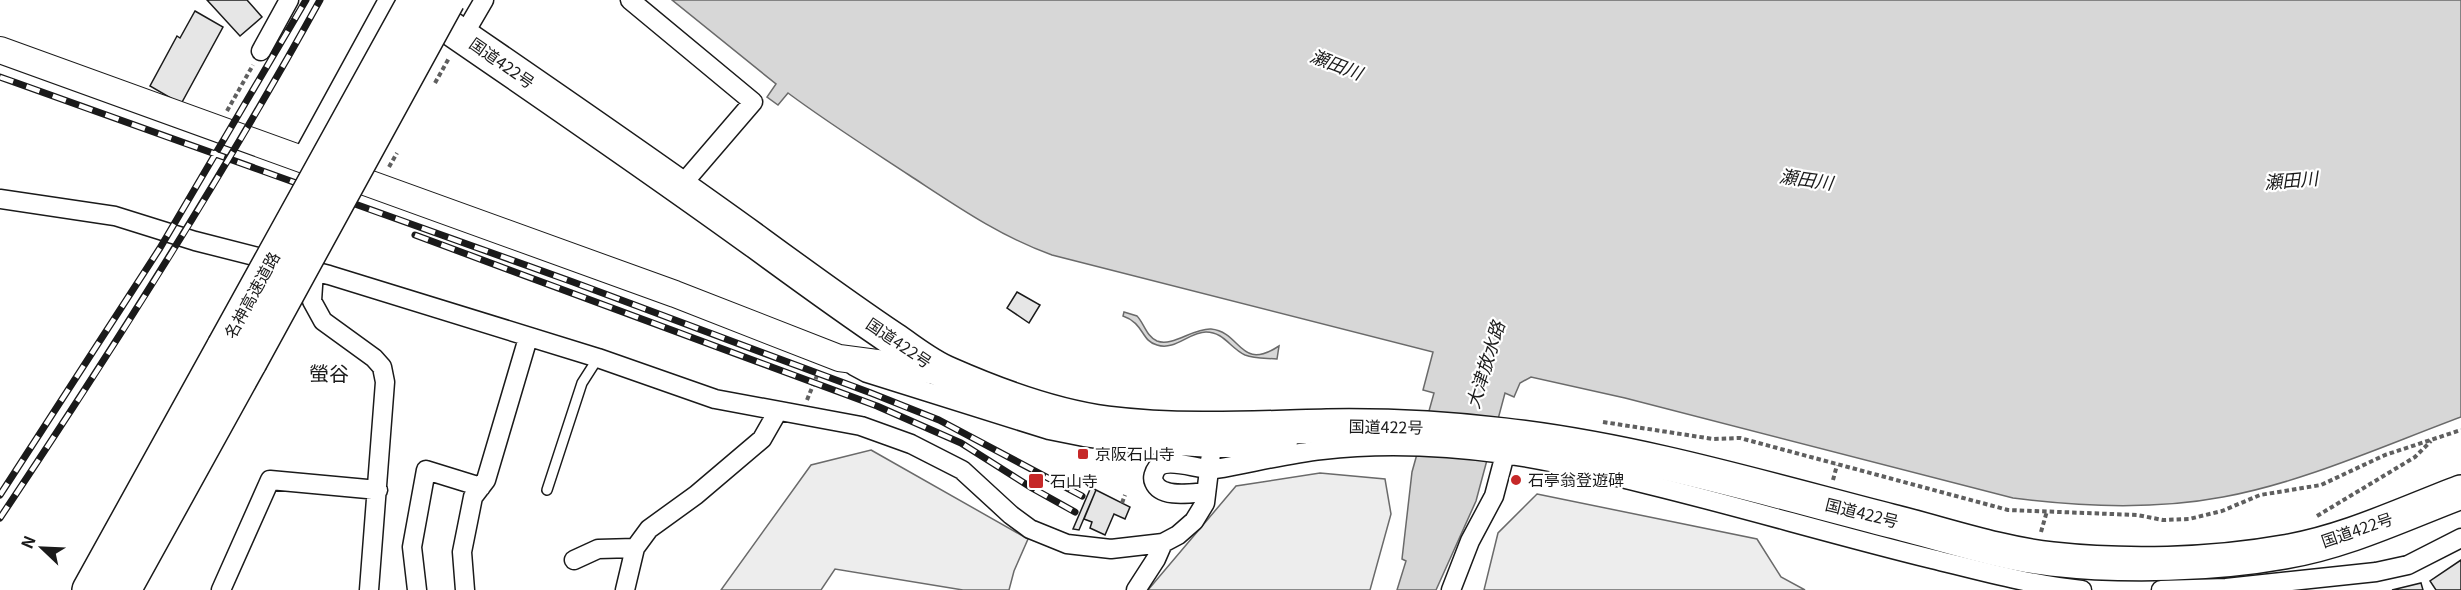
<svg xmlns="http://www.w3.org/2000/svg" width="2461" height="590" font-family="Georgia,'Noto Sans JP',serif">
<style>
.built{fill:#ededed;stroke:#6a6a6a;stroke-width:1.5}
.water{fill:#d7d7d7;stroke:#6a6a6a;stroke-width:1.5}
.building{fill:#e6e6e6;stroke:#1a1a1a;stroke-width:1.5}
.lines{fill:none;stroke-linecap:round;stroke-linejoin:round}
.lane-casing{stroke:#1a1a1a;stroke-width:12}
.street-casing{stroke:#1a1a1a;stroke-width:21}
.secondary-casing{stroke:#1a1a1a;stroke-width:28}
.highway-casing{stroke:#1a1a1a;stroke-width:36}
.path{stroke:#5f5f5f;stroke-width:4;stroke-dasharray:4.5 3;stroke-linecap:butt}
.lane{stroke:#fff;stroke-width:9}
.street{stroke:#fff;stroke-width:18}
.secondary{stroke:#fff;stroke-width:26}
.highway{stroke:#fff;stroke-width:33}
.rail-casing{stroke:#1a1a1a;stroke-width:7}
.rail{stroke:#fff;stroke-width:4.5;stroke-dasharray:14;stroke-linecap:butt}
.highway-bridge-casing{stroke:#1a1a1a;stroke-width:36;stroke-linecap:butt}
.highway-bridge{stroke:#fff;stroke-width:33}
.poi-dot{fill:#c62828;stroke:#fff;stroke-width:2}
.labels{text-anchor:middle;stroke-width:4.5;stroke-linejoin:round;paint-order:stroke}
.street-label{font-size:16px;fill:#1a1a1a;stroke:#fff}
.poi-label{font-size:16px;fill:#1a1a1a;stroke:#fff;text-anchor:start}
.water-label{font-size:18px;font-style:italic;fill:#1a1a1a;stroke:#fff}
.quarter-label{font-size:20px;fill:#1a1a1a;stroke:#fff}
</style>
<rect width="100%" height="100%" fill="#fff"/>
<path class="built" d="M871,450L1028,539L1014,571L1009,590H963L835,569L821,590H721L811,465Z
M1320,473L1385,479L1391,514L1370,590H1148L1236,486Z
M1537,494L1757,539L1781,577L1805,590H1484L1498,533Z"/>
<path class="water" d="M672,0H2461V417C2383,446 2304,482 2223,497C2154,510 2082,507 2013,498L1625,398L1531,377L1520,383L1514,397L1505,393L1476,501L1436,590H1397L1406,561L1402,559L1412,472L1434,393L1423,390L1433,352L1052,255C999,236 955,205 909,175C868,148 827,122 788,93L778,105L767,97L776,84Z
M1124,312L1137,316C1144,323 1146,336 1157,341C1173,347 1193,328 1211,329C1242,332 1239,372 1279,346L1277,359C1266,358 1255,359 1245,355C1230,348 1224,332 1206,332C1189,332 1175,351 1157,345C1141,341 1144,323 1123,316Z"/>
<path class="building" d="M207,0H247L262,17L240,36Z
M195,11L223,27L181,104L150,86L177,36L180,38Z
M1017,292L1040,305L1029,323L1007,308Z
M1091,487L1096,490L1079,530L1073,529Z
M1096,490L1130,507L1125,519L1114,514L1105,535L1090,528L1092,522L1084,519Z
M2461,560V590H2436L2430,581Z
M2421,583L2423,590H2392Z"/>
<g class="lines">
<g class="lane-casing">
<path id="lane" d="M547,490L582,383L598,358"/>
</g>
<g class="street-casing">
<path id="street" d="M630,0L753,102L680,187
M463,36L484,0
M261,51L289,0
M301,159L388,0
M0,199L115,216L195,241L329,275L598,358L715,399L861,426L911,444L962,470L1011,515L1030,529L1067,544L1111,549L1163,543L1178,535L1194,521L1205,503L1214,429
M314,271L312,301L323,321L374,358L382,367L385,382L369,590
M854,366L867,373L1049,430L1084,437L1130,443L1212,448H1234L1288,442
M1206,492C1192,493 1161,499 1154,482C1152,478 1154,472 1157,468C1168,456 1200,471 1216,469C1251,463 1286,454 1322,450C1381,443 1446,446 1505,454C1554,461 1603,473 1650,485C1744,508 1838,536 1932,559C1981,571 2031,585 2082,590
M574,560L598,549L635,548
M221,590L270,480L378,490
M417,590L412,547L426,470L481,487
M465,590L462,552L473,497L486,480L528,338
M625,590L635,548L649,529L696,495L762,439L778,411
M1136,590L1156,559L1163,543
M1451,590L1470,541L1494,496L1508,443
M2161,590L2226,588L2376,572L2408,565L2461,538"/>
</g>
<g class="secondary-casing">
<path id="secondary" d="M0,50L675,294L839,358L937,371"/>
</g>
<g class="highway-casing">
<path id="highway" d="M414,3C529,82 645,161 758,243C803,276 847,308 893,339C911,351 929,366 949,374C999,396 1053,416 1107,423C1180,432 1254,428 1327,426C1386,425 1445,428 1504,435C1636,450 1763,488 1891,521C1944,534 1998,553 2052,559C2124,567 2212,565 2284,552C2345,542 2403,514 2461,492
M89,590L224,346
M124,590L250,362"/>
</g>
<path class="path" d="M435,83L449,58
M227,111L253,65
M389,167L397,153
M807,400L818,373
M1603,422L1713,439L1740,438L2008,510L2137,515L2163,520L2189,519L2222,511L2260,495L2321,485L2385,455L2461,430
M1833,480L1837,465
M1122,503L1125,495
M2317,516L2415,457L2431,441
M2041,532L2047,511"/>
<use href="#lane" class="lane"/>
<use href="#street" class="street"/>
<use href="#secondary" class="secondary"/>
<use href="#highway" class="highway"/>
<g class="rail-casing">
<path id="rail" d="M0,77L573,282L871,393L939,420L1082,496
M415,235L877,406L961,443L1032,488L1075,512
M0,495L160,248L306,0
M0,518C113,349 222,178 320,0"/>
</g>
<use href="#rail" class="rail"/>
<g class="highway-bridge-casing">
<path id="highway-bridge" d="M224,346L415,0
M250,362L448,0"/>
</g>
<use href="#highway-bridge" class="highway-bridge"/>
</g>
<g class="poi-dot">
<rect x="1077" y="448" width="12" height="12" rx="3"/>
<circle cx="1516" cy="480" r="6"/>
<rect x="1028" y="473" width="16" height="16" rx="3"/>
</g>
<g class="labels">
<g class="street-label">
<text transform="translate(502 63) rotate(35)" y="6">国道422号</text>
<text transform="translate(252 295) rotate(-61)" y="6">名神高速道路</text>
<text transform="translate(899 343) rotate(34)" y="6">国道422号</text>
<text transform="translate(1386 427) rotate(1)" y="6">国道422号</text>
<text transform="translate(1862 513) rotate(14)" y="6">国道422号</text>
<text transform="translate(2357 530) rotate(-19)" y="6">国道422号</text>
</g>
<g class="poi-label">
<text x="1095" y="460">京阪石山寺</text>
<text x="1528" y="486">石亭翁登遊碑</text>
<text x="1050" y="487">石山寺</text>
</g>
<g class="water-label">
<text transform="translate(1336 65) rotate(21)" y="6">瀬田川</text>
<text transform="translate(1806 180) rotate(8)" y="6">瀬田川</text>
<text transform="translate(2291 181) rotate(-5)" y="6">瀬田川</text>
<text transform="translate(1486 365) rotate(-73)" y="6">大津放水路</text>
</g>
<g class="quarter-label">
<text x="329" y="381">螢谷</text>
</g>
</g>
<g transform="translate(42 548) rotate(293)" stroke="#ffffff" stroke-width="4.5" paint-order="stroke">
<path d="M0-4.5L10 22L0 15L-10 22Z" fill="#1a1a1a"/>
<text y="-9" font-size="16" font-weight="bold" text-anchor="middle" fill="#1a1a1a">N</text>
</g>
</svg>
